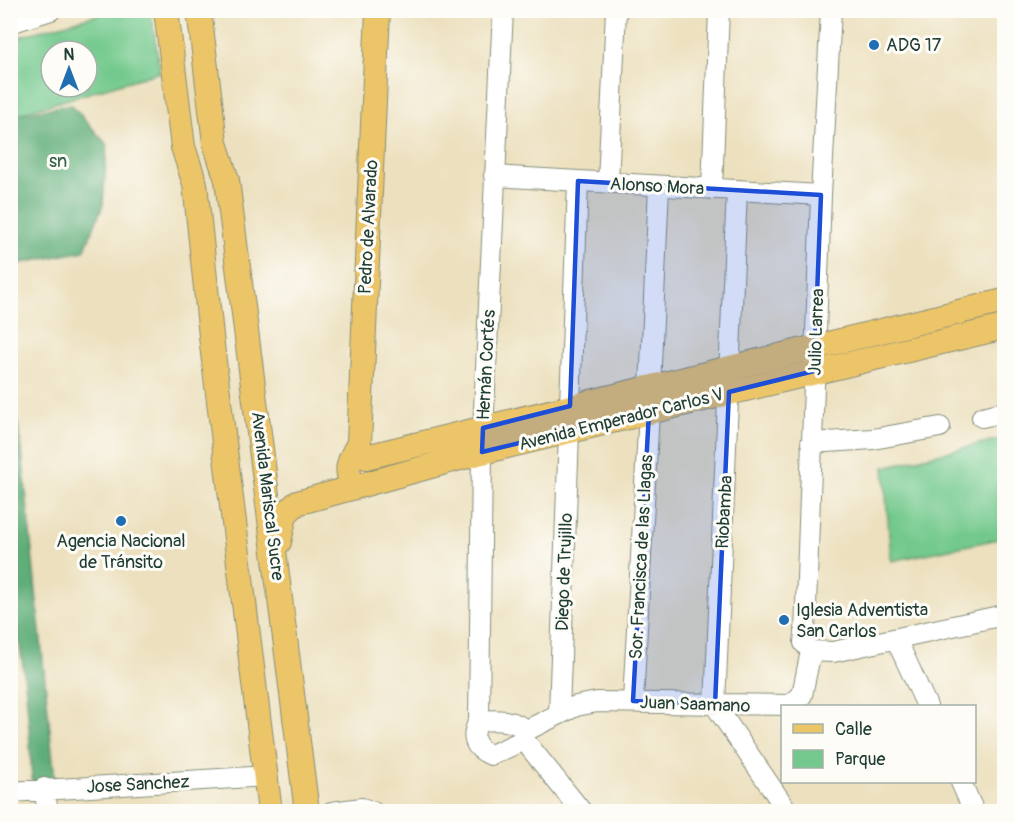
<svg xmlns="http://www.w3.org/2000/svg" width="1015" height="822" font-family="Pangolin,sans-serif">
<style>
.green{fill:#73c98d;stroke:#498360;stroke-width:1.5;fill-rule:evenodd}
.forest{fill:#5ead78;stroke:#3e7556;stroke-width:1.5}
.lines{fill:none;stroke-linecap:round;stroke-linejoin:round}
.minor-casing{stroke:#868e79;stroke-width:22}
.major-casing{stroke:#868e79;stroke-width:26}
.minor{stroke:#fff;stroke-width:20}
.major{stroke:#edc569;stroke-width:24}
.marked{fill:#1d4ed8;fill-opacity:0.2;stroke:#1d4ed8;stroke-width:4.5;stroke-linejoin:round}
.poi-dot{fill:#1f6fb2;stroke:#fdfcf7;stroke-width:2}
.labels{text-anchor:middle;stroke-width:6;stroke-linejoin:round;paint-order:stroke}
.poi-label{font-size:18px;fill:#1f3d34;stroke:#fdfcf7;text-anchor:start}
.park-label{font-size:18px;fill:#34604a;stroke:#fdfcf7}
.street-label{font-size:18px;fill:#1f3d34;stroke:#fdfcf7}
</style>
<rect width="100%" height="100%" fill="#fdfcf7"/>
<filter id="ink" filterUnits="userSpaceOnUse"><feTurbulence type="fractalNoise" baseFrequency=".0167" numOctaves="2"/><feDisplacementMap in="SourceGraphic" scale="12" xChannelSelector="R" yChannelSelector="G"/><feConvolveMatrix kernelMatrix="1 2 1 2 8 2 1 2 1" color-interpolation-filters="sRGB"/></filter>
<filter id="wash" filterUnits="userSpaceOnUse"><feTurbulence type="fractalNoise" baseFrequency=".008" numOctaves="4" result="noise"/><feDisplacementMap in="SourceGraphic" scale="24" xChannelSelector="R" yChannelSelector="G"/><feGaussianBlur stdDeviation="1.35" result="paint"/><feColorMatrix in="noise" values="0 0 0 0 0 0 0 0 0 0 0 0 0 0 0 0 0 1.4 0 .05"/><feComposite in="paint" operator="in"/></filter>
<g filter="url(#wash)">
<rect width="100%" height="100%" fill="#ece0be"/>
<path class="green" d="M110,11H151L160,72L11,116V39ZM51,51H87V87H51Z
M1004,438V538L891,561L884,467Z"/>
<path class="forest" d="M71,104L107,145L103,205L84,251L11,265V116Z
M10,373L22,452L55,781L32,782C29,721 26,662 11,603Z"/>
</g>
<g filter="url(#ink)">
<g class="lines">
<g class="minor-casing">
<path id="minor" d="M503,10L482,452L479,721C470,737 474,748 491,755L524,740
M10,23L51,10
M494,176L821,195
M608,183L616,10
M712,189L719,10
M737,190L715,705L788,812
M650,387L659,186
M570,406L578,181
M982,417L1004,412
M811,443L873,439L940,427
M896,639L927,706
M811,651L804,643L805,633L821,195L831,10
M811,651L833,652L1004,615
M633,701L649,412
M559,713L569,432
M479,721C493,720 515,718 525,731L524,740
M525,731L576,706L597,702L790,705L802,695L811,651
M524,740L582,812
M961,782L974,812
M44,788L48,812
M10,792L266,776
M332,812L362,808L373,812"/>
</g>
<g class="major-casing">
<path id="major" d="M166,10L183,147L195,184L212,345L270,812
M199,10L215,143L227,180L307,812
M366,457L1004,301
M355,487C343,471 349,460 359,443L378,10
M279,542L285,514L297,503L482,452L1004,327"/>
</g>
<use href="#minor" class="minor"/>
<use href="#major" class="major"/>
</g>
</g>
<path class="marked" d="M578,181L821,195L814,371L729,392L715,705L633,701L649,412L482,452L483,428L570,406Z"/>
<g class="poi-dot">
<circle cx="874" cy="45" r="6"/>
<circle cx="121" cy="521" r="6"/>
<circle cx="784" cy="620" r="6"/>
</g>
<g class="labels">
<g class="poi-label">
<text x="886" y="51">ADG 17</text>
<text x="121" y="547" text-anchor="middle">Agencia Nacional<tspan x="121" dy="21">de Tránsito</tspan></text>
<text x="796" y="616">Iglesia Adventista<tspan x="796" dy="21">San Carlos</tspan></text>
</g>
<g class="park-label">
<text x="58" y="167">sn</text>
</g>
<g class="street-label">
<text transform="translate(657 186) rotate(3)" y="6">Alonso Mora</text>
<text transform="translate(368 227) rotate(-87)" y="6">Pedro de Alvarado</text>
<text transform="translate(816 332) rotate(-88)" y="6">Julio Larrea</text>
<text transform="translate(486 365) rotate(-87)" y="6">Hernán Cortés</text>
<text transform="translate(621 419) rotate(-14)" y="6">Avenida Emperador Carlos V</text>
<text transform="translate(268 496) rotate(83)" y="6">Avenida Mariscal Sucre</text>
<text transform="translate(724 512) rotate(-87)" y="6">Riobamba</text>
<text transform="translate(641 557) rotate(-87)" y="6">Sor. Francisca de las Llagas</text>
<text transform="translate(564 572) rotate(-88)" y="6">Diego de Trujillo</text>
<text transform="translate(695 704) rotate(2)" y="6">Juan Saamano</text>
<text transform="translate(138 784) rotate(-3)" y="6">Jose Sanchez</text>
</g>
</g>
<rect width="1015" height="822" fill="none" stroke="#fdfcf7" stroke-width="36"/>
<rect x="781" y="705" width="195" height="78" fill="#fdfcf7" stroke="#a4b0a9" stroke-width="1.5"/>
<rect x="793" y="724" width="30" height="9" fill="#edc569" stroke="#a4b0a9" stroke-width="1.5"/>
<text x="835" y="735" font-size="18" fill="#1f3d34">Calle</text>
<rect x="793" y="750" width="30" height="18" fill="#73c98d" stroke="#a4b0a9" stroke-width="1.5"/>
<text x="835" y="765" font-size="18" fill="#1f3d34">Parque</text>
<g transform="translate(69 69)"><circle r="28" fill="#fdfcf7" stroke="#a4b0a9" stroke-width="1.5"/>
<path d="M0-4.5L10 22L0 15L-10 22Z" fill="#1f6fb2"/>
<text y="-9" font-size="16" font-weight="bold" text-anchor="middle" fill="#1f3d34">N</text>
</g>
</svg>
